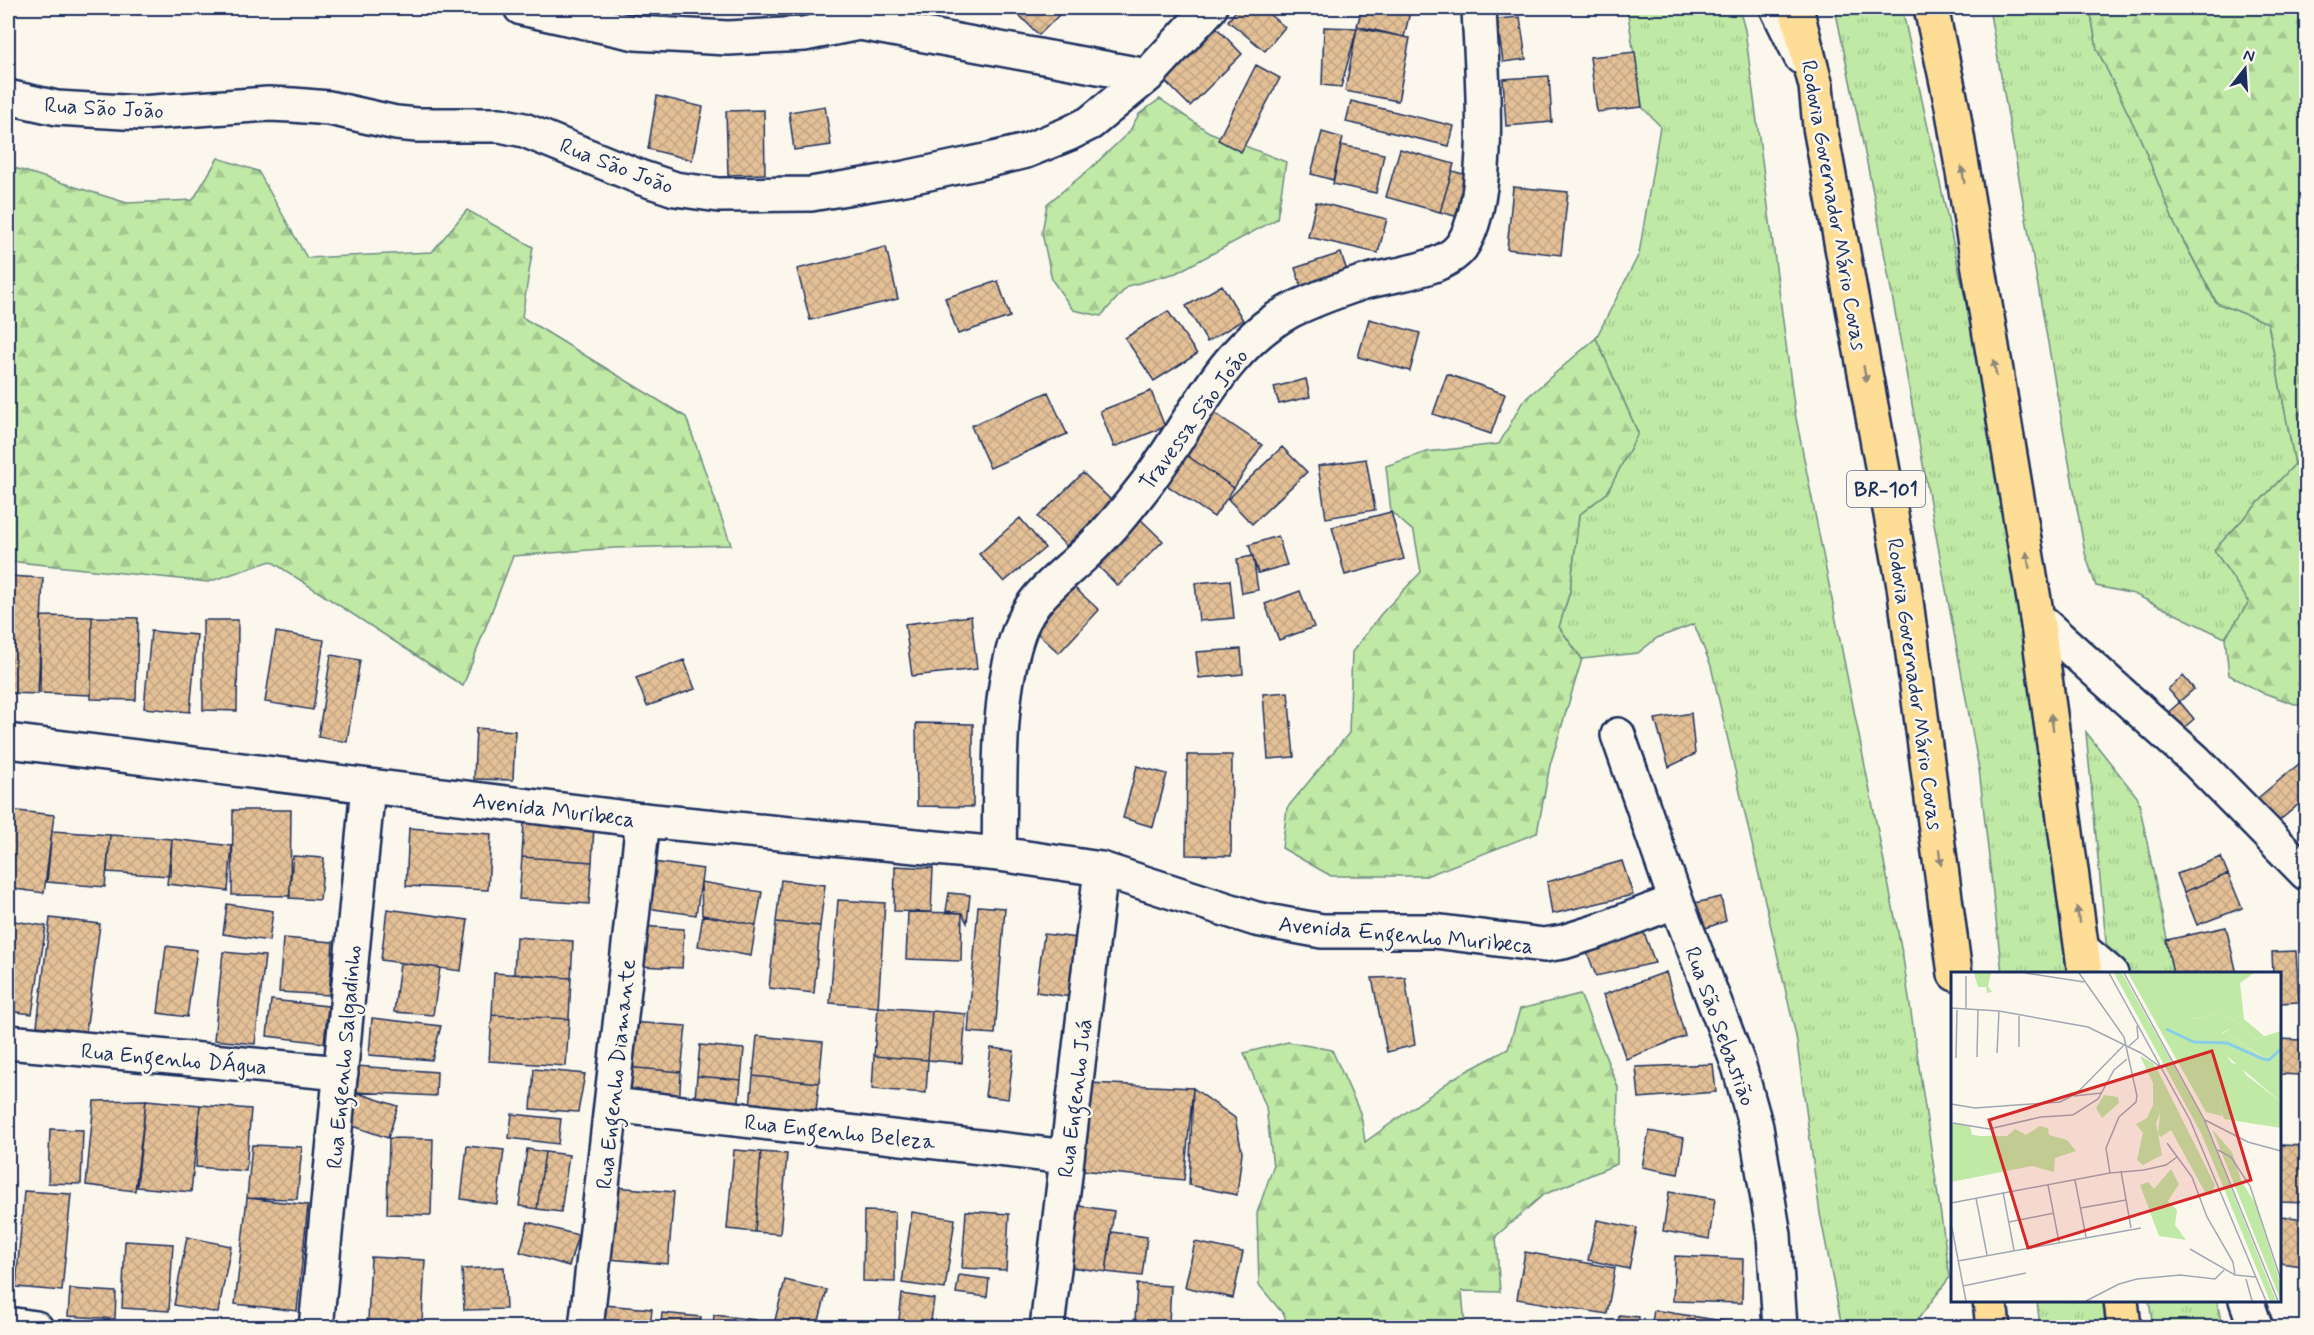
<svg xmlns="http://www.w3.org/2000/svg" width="2314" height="1335" font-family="Mynerve,sans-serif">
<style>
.grass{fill:url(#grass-tufts);stroke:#6d8c82;stroke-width:1.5}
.forest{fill:url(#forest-firs);stroke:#6d8c82;stroke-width:1.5}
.building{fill:url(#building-cross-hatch);stroke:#1b2f5e;stroke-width:1.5}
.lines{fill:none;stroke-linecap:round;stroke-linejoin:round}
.street-casing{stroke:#1b2f5e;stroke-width:38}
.secondary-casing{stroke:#1b2f5e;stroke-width:38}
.highway-casing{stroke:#1b2f5e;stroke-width:38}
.street{stroke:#fbf7ec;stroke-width:33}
.secondary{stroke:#fbf7ec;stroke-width:33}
.highway{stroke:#fedd96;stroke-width:33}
.oneway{fill:#8c867a}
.labels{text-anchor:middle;stroke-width:5;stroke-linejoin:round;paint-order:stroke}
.shield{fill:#fbf7ec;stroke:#5e6b89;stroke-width:1.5}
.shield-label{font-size:21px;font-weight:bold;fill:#1b2f5e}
.street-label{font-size:22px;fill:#1b2f5e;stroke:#fbf7ec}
.inset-river{fill:none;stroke:#88cee9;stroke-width:3}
.inset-road{fill:none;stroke:#a1a7b3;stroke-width:1.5}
.view{fill:#d62828;fill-opacity:0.15;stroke:#d62828;stroke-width:3}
.inset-edge{fill:none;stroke:#1b2f5e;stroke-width:3}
</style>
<defs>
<pattern id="grass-tufts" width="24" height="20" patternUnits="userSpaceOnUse" patternTransform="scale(1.5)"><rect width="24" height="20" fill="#bfe9a5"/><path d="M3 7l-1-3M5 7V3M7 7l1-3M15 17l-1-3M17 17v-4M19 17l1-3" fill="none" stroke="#a4c890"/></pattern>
<pattern id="forest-firs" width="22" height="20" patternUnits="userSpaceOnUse" patternTransform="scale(1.5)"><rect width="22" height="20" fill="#bfe9a5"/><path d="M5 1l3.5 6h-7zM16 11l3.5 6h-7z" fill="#a4c890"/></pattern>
<pattern id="building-cross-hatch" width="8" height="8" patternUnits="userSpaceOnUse" patternTransform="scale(1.5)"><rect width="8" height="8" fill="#e4c096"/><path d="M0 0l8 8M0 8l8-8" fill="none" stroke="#c3a584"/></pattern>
</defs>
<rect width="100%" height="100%" fill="#fbf7ec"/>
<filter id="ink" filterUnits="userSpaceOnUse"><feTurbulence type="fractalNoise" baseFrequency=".0167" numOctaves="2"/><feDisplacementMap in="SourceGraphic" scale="12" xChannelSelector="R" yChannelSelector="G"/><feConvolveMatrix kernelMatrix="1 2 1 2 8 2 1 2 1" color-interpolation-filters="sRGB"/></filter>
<g filter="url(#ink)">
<path class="grass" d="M1627,8H1739L1745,30L1795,413L1903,958L1950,1277L1912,1327H1842L1820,1214L1796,1036L1711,666L1694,624L1657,638L1638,653L1582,659L1559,627L1570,591L1579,515L1607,493L1638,433L1596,338L1639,254L1660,126L1642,107Z
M1835,8H1902L2036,625L2075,973H2002L1979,769L1873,192Z
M1989,8H2090L2097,49L2141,140L2175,225L2216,303L2268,323L2295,464L2214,550L2250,602L2225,638L2134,594L2096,586L2085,553Z
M2086,732L2138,798L2174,973H2109Z
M2037,1301H2106L2108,1327H2040Z
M2149,1301H2217L2222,1327H2153Z"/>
<path class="forest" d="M2090,8H2306V708L2261,692L2229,675L2225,638L2249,602L2214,550L2295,464L2268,323L2217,303L2175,225L2141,140L2097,49Z
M1160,99L1209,132L1286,162L1277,219L1176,273L1128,286L1101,316L1073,310L1052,280L1042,233L1047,204L1091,168L1129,132L1139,114Z
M218,158L258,171L307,258L432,252L467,210L533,247L522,317L686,417L731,545L614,548L513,556L463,686L271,561L208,582L8,561V166L127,203L193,200Z
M1596,338L1638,433L1607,493L1579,515L1570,591L1559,627L1582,659L1550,765L1537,833L1426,876H1331L1282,848L1287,808L1349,733L1352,652L1381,614L1421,572L1414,532L1391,512L1386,466L1426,452L1499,444L1523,401Z
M1580,994L1618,1087L1617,1164L1543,1195L1496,1236L1500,1292L1462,1291L1465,1327H1285V1316L1259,1285L1257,1213L1273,1167L1266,1107L1244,1053L1288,1042L1332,1050L1361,1115L1365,1142L1454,1078L1508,1049L1520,1009Z"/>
<path class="building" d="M775,8H833L834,16L778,25Z
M1020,8H1052L1059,15L1039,35L1016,12Z
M1114,8H1128L1121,14Z
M1238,8H1261L1285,27L1265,51L1228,21Z
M1362,8H1411L1404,37L1357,26Z
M1520,17L1526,59L1503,62L1497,19Z
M1324,27L1357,28L1341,87L1322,85Z
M1217,28L1242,54L1190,106L1164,80Z
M1357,28L1410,38L1398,101L1345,91Z
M1635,52L1642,107L1597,112L1590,57Z
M1256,65L1280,78L1241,152L1218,140Z
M1549,76L1552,122L1506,126L1503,79Z
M657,96L703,107L692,160L648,149Z
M1351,101L1454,126L1449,146L1346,122Z
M825,106L831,145L794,150L789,112Z
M764,110L765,174L728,175L726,111Z
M1322,132L1343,138L1333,180L1311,174Z
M1341,145L1384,154L1376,193L1333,184Z
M1400,149L1454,164L1440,212L1386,197Z
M1452,171L1474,177L1462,218L1440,212Z
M1513,187L1568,192L1561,255L1507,249Z
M1316,202L1387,219L1378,253L1308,237Z
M886,247L898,299L810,320L797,269Z
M1341,253L1352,286L1306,301L1295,268Z
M998,281L1010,317L958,334L945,298Z
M1222,285L1243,320L1207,342L1186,306Z
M1168,311L1197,354L1154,381L1125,338Z
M1369,319L1420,333L1410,371L1358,357Z
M1447,374L1505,394L1491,434L1433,414Z
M1306,379L1310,397L1279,404L1274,387Z
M1151,391L1165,427L1114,447L1100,411Z
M1048,392L1067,434L990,468L971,426Z
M1210,410L1262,445L1234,488L1182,452Z
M1282,447L1307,472L1252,524L1228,499Z
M1182,452L1234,488L1214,517L1162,482Z
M1366,459L1375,510L1326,518L1318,466Z
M1083,473L1112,501L1066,546L1038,517Z
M1391,512L1404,559L1345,575L1332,527Z
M1136,515L1163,541L1118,586L1092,560Z
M1020,518L1045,548L1004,582L979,554Z
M1278,536L1287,565L1258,573L1249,545Z
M1253,556L1258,590L1242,593L1237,559Z
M8,576L43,578L38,694L8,693Z
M1066,580L1099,610L1059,653L1026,623Z
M1230,580L1234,618L1199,621L1195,583Z
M1300,591L1314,627L1279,640L1265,604Z
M41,616L92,617L91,695L40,693Z
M971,616L977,669L912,676L905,624Z
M92,617L138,618L136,700L91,699Z
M203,620H238L237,711L203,710Z
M151,631L197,635L190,712L144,708Z
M276,632L324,640L313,710L265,702Z
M1241,649L1243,674L1199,678L1196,652Z
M331,655L360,660L347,742L318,737Z
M684,660L695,689L647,706L636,678Z
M2183,676L2194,689L2179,702L2168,689Z
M1288,692L1294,757L1268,759L1263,694Z
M2180,702L2194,719L2179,732L2165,715Z
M1691,713L1695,754L1669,767L1655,719Z
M916,723L973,724V807L917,806Z
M476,728L515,731L513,780L474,779Z
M1187,755H1232L1231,856L1186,855Z
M2306,758V798L2273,826L2253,802Z
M1137,766L1167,774L1153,827L1123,818Z
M8,810L54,815L44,893L8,888Z
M233,810H291L290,896L232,895Z
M524,821L594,827L592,862L522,857Z
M409,828L491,834L488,890L406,886Z
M52,831L110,835L105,887L47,882Z
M110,835L172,839L170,876L107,872Z
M172,839L232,846L228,891L167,884Z
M293,856L324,858L320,900L289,898Z
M522,857L592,862L589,904L519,899Z
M2221,857L2228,874L2184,892L2177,874Z
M646,861L703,869L696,915L639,907Z
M1622,861L1633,895L1552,914L1547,882Z
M895,866L933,868L931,912L894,911Z
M2228,874L2242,908L2197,925L2184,892Z
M781,880L825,885L820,926L776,922Z
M701,882L762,892L756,925L702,915Z
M949,893L970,895L967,923L962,913L946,911Z
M1721,897L1726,921L1694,932L1686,905Z
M838,900L885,903L878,1007L830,1003Z
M227,904L273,911L269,941L223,934Z
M978,906L1005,908L995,1034L968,1032Z
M387,909L468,920L461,971L381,960Z
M908,912L962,913L961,961L906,959Z
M703,915L756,925L751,956L698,946Z
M50,918L100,924L86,1032L37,1026Z
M8,920L46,926L32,1014L8,1011Z
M776,922L820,926L814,993L769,988Z
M641,926L684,929L682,968L639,966Z
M1642,927L1655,963L1596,976L1584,944Z
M2226,927L2237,974H2173L2166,940Z
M1044,934L1078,938L1071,997L1036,992Z
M516,937L573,941L571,978L514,974Z
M283,938L333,942L329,995L279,992Z
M166,946L197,950L187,1017L158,1013Z
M2296,951L2299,1002L2280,1003V974H2273L2272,952Z
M223,952L265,956L255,1044L214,1040Z
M400,963L440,968L433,1015L394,1012Z
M1666,972L1685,1036L1626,1059L1603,995Z
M494,973L571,978L569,1019L492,1015Z
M1405,977L1415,1045L1387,1052L1372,978Z
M271,1000L328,1006L324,1043L267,1036Z
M878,1007L932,1011L928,1060L874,1056Z
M932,1011L966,1014L962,1063L928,1060Z
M492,1015L569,1019L566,1066L489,1061Z
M372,1018L441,1026L432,1060L369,1055Z
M630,1022L686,1026L681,1072L626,1067Z
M757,1036L823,1042L819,1083L753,1076Z
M2280,1039L2301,1040L2300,1075L2280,1074Z
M700,1045L744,1049L741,1080L697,1076Z
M991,1048L1014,1051L1008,1099L985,1096Z
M874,1056L928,1060L926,1093L872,1089Z
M1713,1064L1716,1092L1639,1098L1636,1067Z
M356,1066L437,1072L436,1096L354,1092Z
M626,1067L681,1072L679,1108L623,1103Z
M534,1069L585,1074L578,1112L531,1109Z
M697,1076L741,1080L738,1111L694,1107Z
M753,1076L819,1083L815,1122L749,1116Z
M1089,1083L1193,1088L1184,1180L1080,1170Z
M1193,1088L1235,1118L1242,1152L1237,1195L1189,1185Z
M354,1092L398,1106L388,1138L344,1123Z
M146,1100L135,1191L86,1185L94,1101Z
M146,1100L200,1105L191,1192L137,1187Z
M200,1105L251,1109L246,1171L196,1167Z
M512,1114L561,1119L558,1144L509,1138Z
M50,1129L83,1130L81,1184L48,1183Z
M1649,1131L1684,1138L1678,1174L1642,1167Z
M389,1138L433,1139L431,1215L387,1214Z
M252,1145L302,1147L297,1199L247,1198Z
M2280,1145L2306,1146V1203L2280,1202Z
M467,1146L504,1150L497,1204L461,1199Z
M527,1149L545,1152L537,1209L519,1206Z
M734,1150L761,1152L755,1232L727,1229Z
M545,1152L569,1155L561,1212L537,1209Z
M761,1152L787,1154L780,1234L755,1232Z
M615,1187L674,1192L668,1264L608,1259Z
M24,1191L71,1194L62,1291L16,1287Z
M1669,1192L1715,1199L1709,1239L1663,1231Z
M247,1198L308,1205L297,1311L235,1304Z
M1079,1206L1114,1211L1106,1272L1070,1267Z
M864,1211L895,1212V1282L863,1281Z
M966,1211L1009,1214L1006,1270L962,1268Z
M912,1212L955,1219L945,1289L902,1283Z
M2280,1216L2306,1219L2302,1266L2280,1263Z
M1597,1220L1637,1228L1629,1269L1588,1260Z
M528,1222L578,1235L569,1266L520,1252Z
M1112,1232L1147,1237L1142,1276L1106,1272Z
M187,1237L231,1246L218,1313L174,1305Z
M125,1241L173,1244L169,1311L122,1308Z
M1195,1242L1243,1252L1233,1298L1185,1287Z
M1525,1252L1615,1268L1607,1314L1517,1299Z
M1675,1256L1743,1259L1742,1303L1673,1301Z
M371,1257L425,1260L422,1324L368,1321Z
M504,1267L506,1309L464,1310L462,1269Z
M959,1275L989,1279L987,1297L956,1293Z
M785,1280L827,1290L817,1328H802L775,1320Z
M1137,1284L1171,1286L1169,1323L1135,1321Z
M70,1289L116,1292L115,1319L68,1316Z
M902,1294L934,1299L930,1328H898Z
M604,1305L652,1309L650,1328H602Z
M1654,1310L1759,1327V1328H1651Z
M662,1313L701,1317L700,1328H660Z
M714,1315L756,1320L755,1328H713Z
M1619,1315L1639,1317L1638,1328H1618Z
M390,1322L451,1326V1328H390Z
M525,1324L554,1328H525Z"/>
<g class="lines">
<g class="street-casing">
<path id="street" d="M521,8L635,33L728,38L804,34L859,23L901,8
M1479,8C1481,66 1495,200 1461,247C1443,271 1388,275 1361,283C1337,291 1312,300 1290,311C1218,350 1189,431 1140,492C1123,514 1103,538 1082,557C1058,579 1032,597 1020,629C995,696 1001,783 999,854L1101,869L1256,919L1322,931H1434L1544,945L1563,942L1595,932L1676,901
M860,23L1147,76
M8,97L57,108L140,113L268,104L293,105L329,108L396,123L417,125H500L524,130L642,178L675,189L719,195L811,194L905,178L985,161L1026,151L1068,134L1090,123L1147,76L1210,8
M1618,735L1676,901L1739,1066L1756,1127L1774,1235L1780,1328
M2083,950L2111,974
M8,1042L341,1073
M612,1105L1067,1157
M2246,1300L2256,1328
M8,1324L36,1328
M316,1328L368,786
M586,1328L643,820
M1047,1328L1101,869"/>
</g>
<g class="secondary-casing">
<path id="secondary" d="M1777,8L1801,57
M2037,618L2196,761L2306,873
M8,741L643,820L999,854"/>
</g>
<g class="highway-casing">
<path id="highway" d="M1796,8L1816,86L1820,127L1904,586L1955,974
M1931,8L1952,106L2037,618L2085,974
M1990,1300L1993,1328
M2121,1300L2124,1328"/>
</g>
<use href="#street" class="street"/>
<use href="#secondary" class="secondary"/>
<use href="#highway" class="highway"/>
</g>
<defs><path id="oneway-solid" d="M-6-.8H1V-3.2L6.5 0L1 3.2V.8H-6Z" transform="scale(1.5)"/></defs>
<g class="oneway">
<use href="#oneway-solid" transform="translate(1963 175) rotate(-100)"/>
<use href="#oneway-solid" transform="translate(1995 368) rotate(-100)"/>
<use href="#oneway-solid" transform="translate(1865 374) rotate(80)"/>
<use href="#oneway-solid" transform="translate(2028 560) rotate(-100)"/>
<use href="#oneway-solid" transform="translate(2052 722) rotate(-98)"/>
<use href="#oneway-solid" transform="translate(1940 857) rotate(83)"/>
<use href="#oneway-solid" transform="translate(2078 915) rotate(-98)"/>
</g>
</g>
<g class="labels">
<rect class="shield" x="1847" y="471" width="78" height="36" rx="4.5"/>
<g class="shield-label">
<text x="1886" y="496">BR-101</text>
</g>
<g class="street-label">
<text transform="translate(104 107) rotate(3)" y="8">Rua São João</text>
<text transform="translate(617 165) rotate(21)" y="8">Rua São João</text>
<text transform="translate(1835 205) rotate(80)" y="8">Rodovia Governador Mário Covas</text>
<text transform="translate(1193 419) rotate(-54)" y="8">Travessa São João</text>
<text transform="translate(1916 684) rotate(82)" y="8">Rodovia Governador Mário Covas</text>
<text transform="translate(554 809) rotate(7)" y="8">Avenida Muribeca</text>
<text transform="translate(1406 934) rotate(5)" y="8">Avenida Engenho Muribeca</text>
<text transform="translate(1721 1026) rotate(70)" y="8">Rua São Sebastião</text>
<text transform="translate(343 1057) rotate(-85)" y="8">Rua Engenho Salgadinho</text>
<text transform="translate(174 1058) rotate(5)" y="8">Rua Engenho DÁgua</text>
<text transform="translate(615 1074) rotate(-84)" y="8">Rua Engenho Diamante</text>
<text transform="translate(1074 1098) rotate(-83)" y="8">Rua Engenho Juá</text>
<text transform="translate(840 1131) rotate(6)" y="8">Rua Engenho Beleza</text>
</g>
</g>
<g transform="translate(1951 972)">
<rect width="330" height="330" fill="#fbf7ec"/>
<path d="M163,1H171L253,148L325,329H319L251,163ZM177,1H303L289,11L293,47L313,64L304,67L284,48L263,42L241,47L231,59L242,91L266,112L273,125L268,135L271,144L255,140ZM279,57L278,63L308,83L330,86V130L276,84L283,76L271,62ZM189,84L202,91L207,99L264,213L260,223L255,222L220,158L210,165L207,162L209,141L202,133V111ZM261,157L281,180L290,208L305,233L330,313V329Z" fill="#bfe9a5"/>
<path d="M23,1H40L37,14L41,20L36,21L35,15H27ZM263,42L284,48L304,67L330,59V86L312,85L278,63V57L271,61L283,76L276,84L281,91L289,93L295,103L330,130V156L273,147L268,136L273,125L266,112H261L242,91L230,59L233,49ZM153,123L167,125L168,131L151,146L145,136ZM202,133L209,141L205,151L211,183L192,193L186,188L192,161L185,152L196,146ZM0,151L19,154L21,163L30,164H56L64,157L75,163L89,154L97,156L98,163L116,168L125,179L104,186L103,200L81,194L0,210ZM220,197L228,212L217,229L226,238L224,253L235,268L208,264L189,213L197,210L203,217Z" fill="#bfe9a5"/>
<path class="inset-river" d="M215,57L243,70L276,71L312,87L318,88L330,77"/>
<path class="inset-road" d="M74,1L133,10M128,1L173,65L186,124L185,130L168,145L155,176L159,201M158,1L239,148L315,329M173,1L253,147L327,329M0,36L48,39L137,55L190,81L208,94M15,37V4M178,74L187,66L186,54M68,75V42M46,81L48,39M26,85L27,37M5,86L6,36M123,124L151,121M0,132L24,136L109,130L125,122L174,72M254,148L297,170L330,179M2,151L38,157L90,145L122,143L147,127L163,98L176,87M216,171L241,205L256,245L282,290L284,303M267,178L280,185L299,214L330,308M170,199L180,256M124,208L135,265M97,213L108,270M52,220L63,278M25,226L36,283M0,231L159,201L193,198L215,193L226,185M130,236L175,228M58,250L103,241M0,251L15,329M239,277L284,303L305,305M7,289L190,256M295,307L301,329M12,314L75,301M135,329L168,312L186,307L229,303L264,307L273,298"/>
<path class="view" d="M261,79L300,208L77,276L38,148Z"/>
<rect width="330" height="330" class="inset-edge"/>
</g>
<rect width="2314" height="1335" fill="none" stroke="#fbf7ec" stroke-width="30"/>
<rect x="15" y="15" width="2284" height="1305" fill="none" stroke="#1b2f5e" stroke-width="2" filter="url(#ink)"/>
<g transform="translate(2245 69) rotate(17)" stroke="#fbf7ec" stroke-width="4.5" paint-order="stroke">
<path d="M0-4.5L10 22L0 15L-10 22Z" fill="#1b2f5e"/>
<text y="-9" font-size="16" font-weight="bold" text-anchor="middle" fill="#1b2f5e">N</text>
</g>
</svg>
